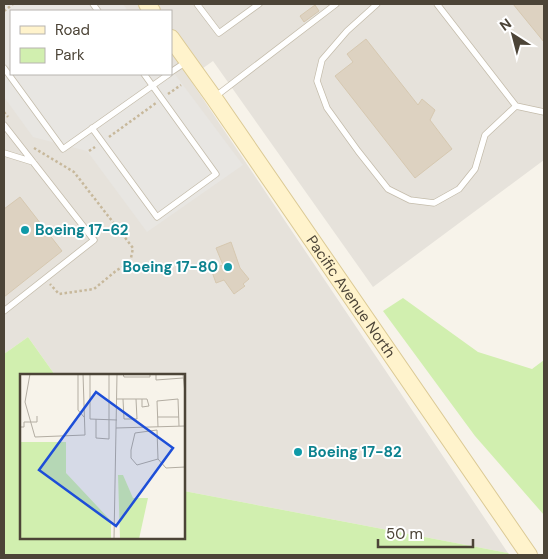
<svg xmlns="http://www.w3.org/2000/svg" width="548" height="559" font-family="'DM Sans',sans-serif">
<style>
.industrial{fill:#e6e2db;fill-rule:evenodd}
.green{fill:#d1efaf}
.parking{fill:#e8e6e2}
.building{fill:#ddd2c1;stroke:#d6c8b0}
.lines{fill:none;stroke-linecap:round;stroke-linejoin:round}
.lane-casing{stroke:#c4bcab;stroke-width:7}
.secondary-casing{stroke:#dcca95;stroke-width:18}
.path{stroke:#c7b89b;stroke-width:2.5;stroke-dasharray:2.5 2.5;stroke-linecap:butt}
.lane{stroke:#fff;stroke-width:5.5}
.secondary{stroke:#fff3cc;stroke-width:16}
.culture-dot{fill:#0f9aa8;stroke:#fff;stroke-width:2}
.labels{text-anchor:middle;stroke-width:4;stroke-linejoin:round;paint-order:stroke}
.culture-label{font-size:15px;font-weight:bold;fill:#0d838f;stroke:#fff;text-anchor:start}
.street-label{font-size:15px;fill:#4c4437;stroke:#fff}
.inset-road{fill:none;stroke:#b3ada2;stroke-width:1}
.view{fill:#1d4ed8;fill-opacity:0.15;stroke:#1d4ed8;stroke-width:2.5}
.inset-edge{fill:none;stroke:#4c4437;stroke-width:2.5}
</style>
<rect width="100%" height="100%" fill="#f7f3ea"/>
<path class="industrial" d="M4,4H544V160L373,287L213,61L189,78L508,553L184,491V375H55L28,337L4,354ZM11,11H171V74H11Z"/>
<path class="green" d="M403,298L478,352L532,369L544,360V515L475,436L383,311Z
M28,337L55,375H21V538H184V491L508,553L510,555H4V354Z"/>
<path class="parking" d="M4,4H123L128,11H11V74H171V69L243,165L147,232L87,151L33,137L4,97Z"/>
<path class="building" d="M513,4H544V42Z
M315,5L319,11L304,22L300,16Z
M366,39L418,105L422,99L435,110L430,120L452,149L415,178L335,76L353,62L347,54Z
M20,197L62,251L4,297V209Z
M231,242L240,268L249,279L243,284L245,286L234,294L224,280L216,283L211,269L223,265L216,248Z"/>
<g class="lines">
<g class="lane-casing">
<path id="lane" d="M93,4L98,11
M197,4L219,33L259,4
M377,4L347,31L322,60L317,81L327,108L358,151L388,189L410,200L434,203L459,189L475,169L485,135L516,106
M437,4L516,106L544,112
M4,68L63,149L169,74
M171,72L186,62
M216,96L336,4
M4,125L94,240L4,311
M92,128L157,217L216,174L144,74
M4,153L33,162"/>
</g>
<g class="secondary-casing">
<g id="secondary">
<path d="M147,4L152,11"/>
<path id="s1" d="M171,38L214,98L529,555"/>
</g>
</g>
<path class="path" d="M4,11L13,4
M168,94L181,85
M4,112L8,117
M109,137L156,103
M34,148L74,172L133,248L130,263L117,270L94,289L59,294L50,284
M89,151L95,147"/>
<use href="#lane" class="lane"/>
<use href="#secondary" class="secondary"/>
</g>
<g class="culture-dot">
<circle cx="25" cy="230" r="5"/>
<circle cx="228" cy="267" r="5"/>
<circle cx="298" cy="452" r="5"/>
</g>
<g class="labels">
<g class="culture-label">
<text x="35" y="235">Boeing 17-62</text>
<text x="218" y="272" text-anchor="end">Boeing 17-80</text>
<text x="308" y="457">Boeing 17-82</text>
</g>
<g class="street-label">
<text dy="5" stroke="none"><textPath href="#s1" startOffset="315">Pacific Avenue North</textPath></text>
</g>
</g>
<g transform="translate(20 374)">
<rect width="165" height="165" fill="#f7f3ea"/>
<path d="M0,68H46V99L91,147V165H0ZM98,101H103L113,124H128L119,165H100Z" fill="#d1efaf"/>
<path class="inset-road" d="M10,0L5,28L15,63L65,61L63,0M58,0V36L64,43M70,0V45L97,46M103,0L104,3H130V0M136,0V6L163,4M163,0L165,19M97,25H127L129,32L122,33V25M103,25L104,45H117L116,25M138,43H159M76,45V64L89,65V0M0,53H4V48H17V42M138,53L137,27L158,25L159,52M96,54L165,52M137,56L115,59L111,76V84L117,91L138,85M137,56L138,85L146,94L165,93M94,165L97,0"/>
<path class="view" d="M76,18L153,74L96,152L19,96Z"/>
<rect width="165" height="165" class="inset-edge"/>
</g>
<rect width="548" height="559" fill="none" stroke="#4c4437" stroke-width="10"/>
<rect x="10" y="10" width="162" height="65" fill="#ffffff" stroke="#b7b4af"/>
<rect x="20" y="26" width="25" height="8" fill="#fff3cc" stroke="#b7b4af"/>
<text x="55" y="35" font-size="15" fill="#4c4437">Road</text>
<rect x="20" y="48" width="25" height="15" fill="#d1efaf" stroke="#b7b4af"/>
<text x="55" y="60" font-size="15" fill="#4c4437">Park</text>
<g transform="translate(513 35) rotate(324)" stroke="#ffffff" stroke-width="4" paint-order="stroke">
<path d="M0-4L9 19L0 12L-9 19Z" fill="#4c4437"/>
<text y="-8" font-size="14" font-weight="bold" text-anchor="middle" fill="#4c4437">N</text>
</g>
<path d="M378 539v8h95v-8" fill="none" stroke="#4c4437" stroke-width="2.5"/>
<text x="386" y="539" font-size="15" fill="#4c4437" stroke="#ffffff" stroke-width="4" paint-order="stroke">50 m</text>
</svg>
